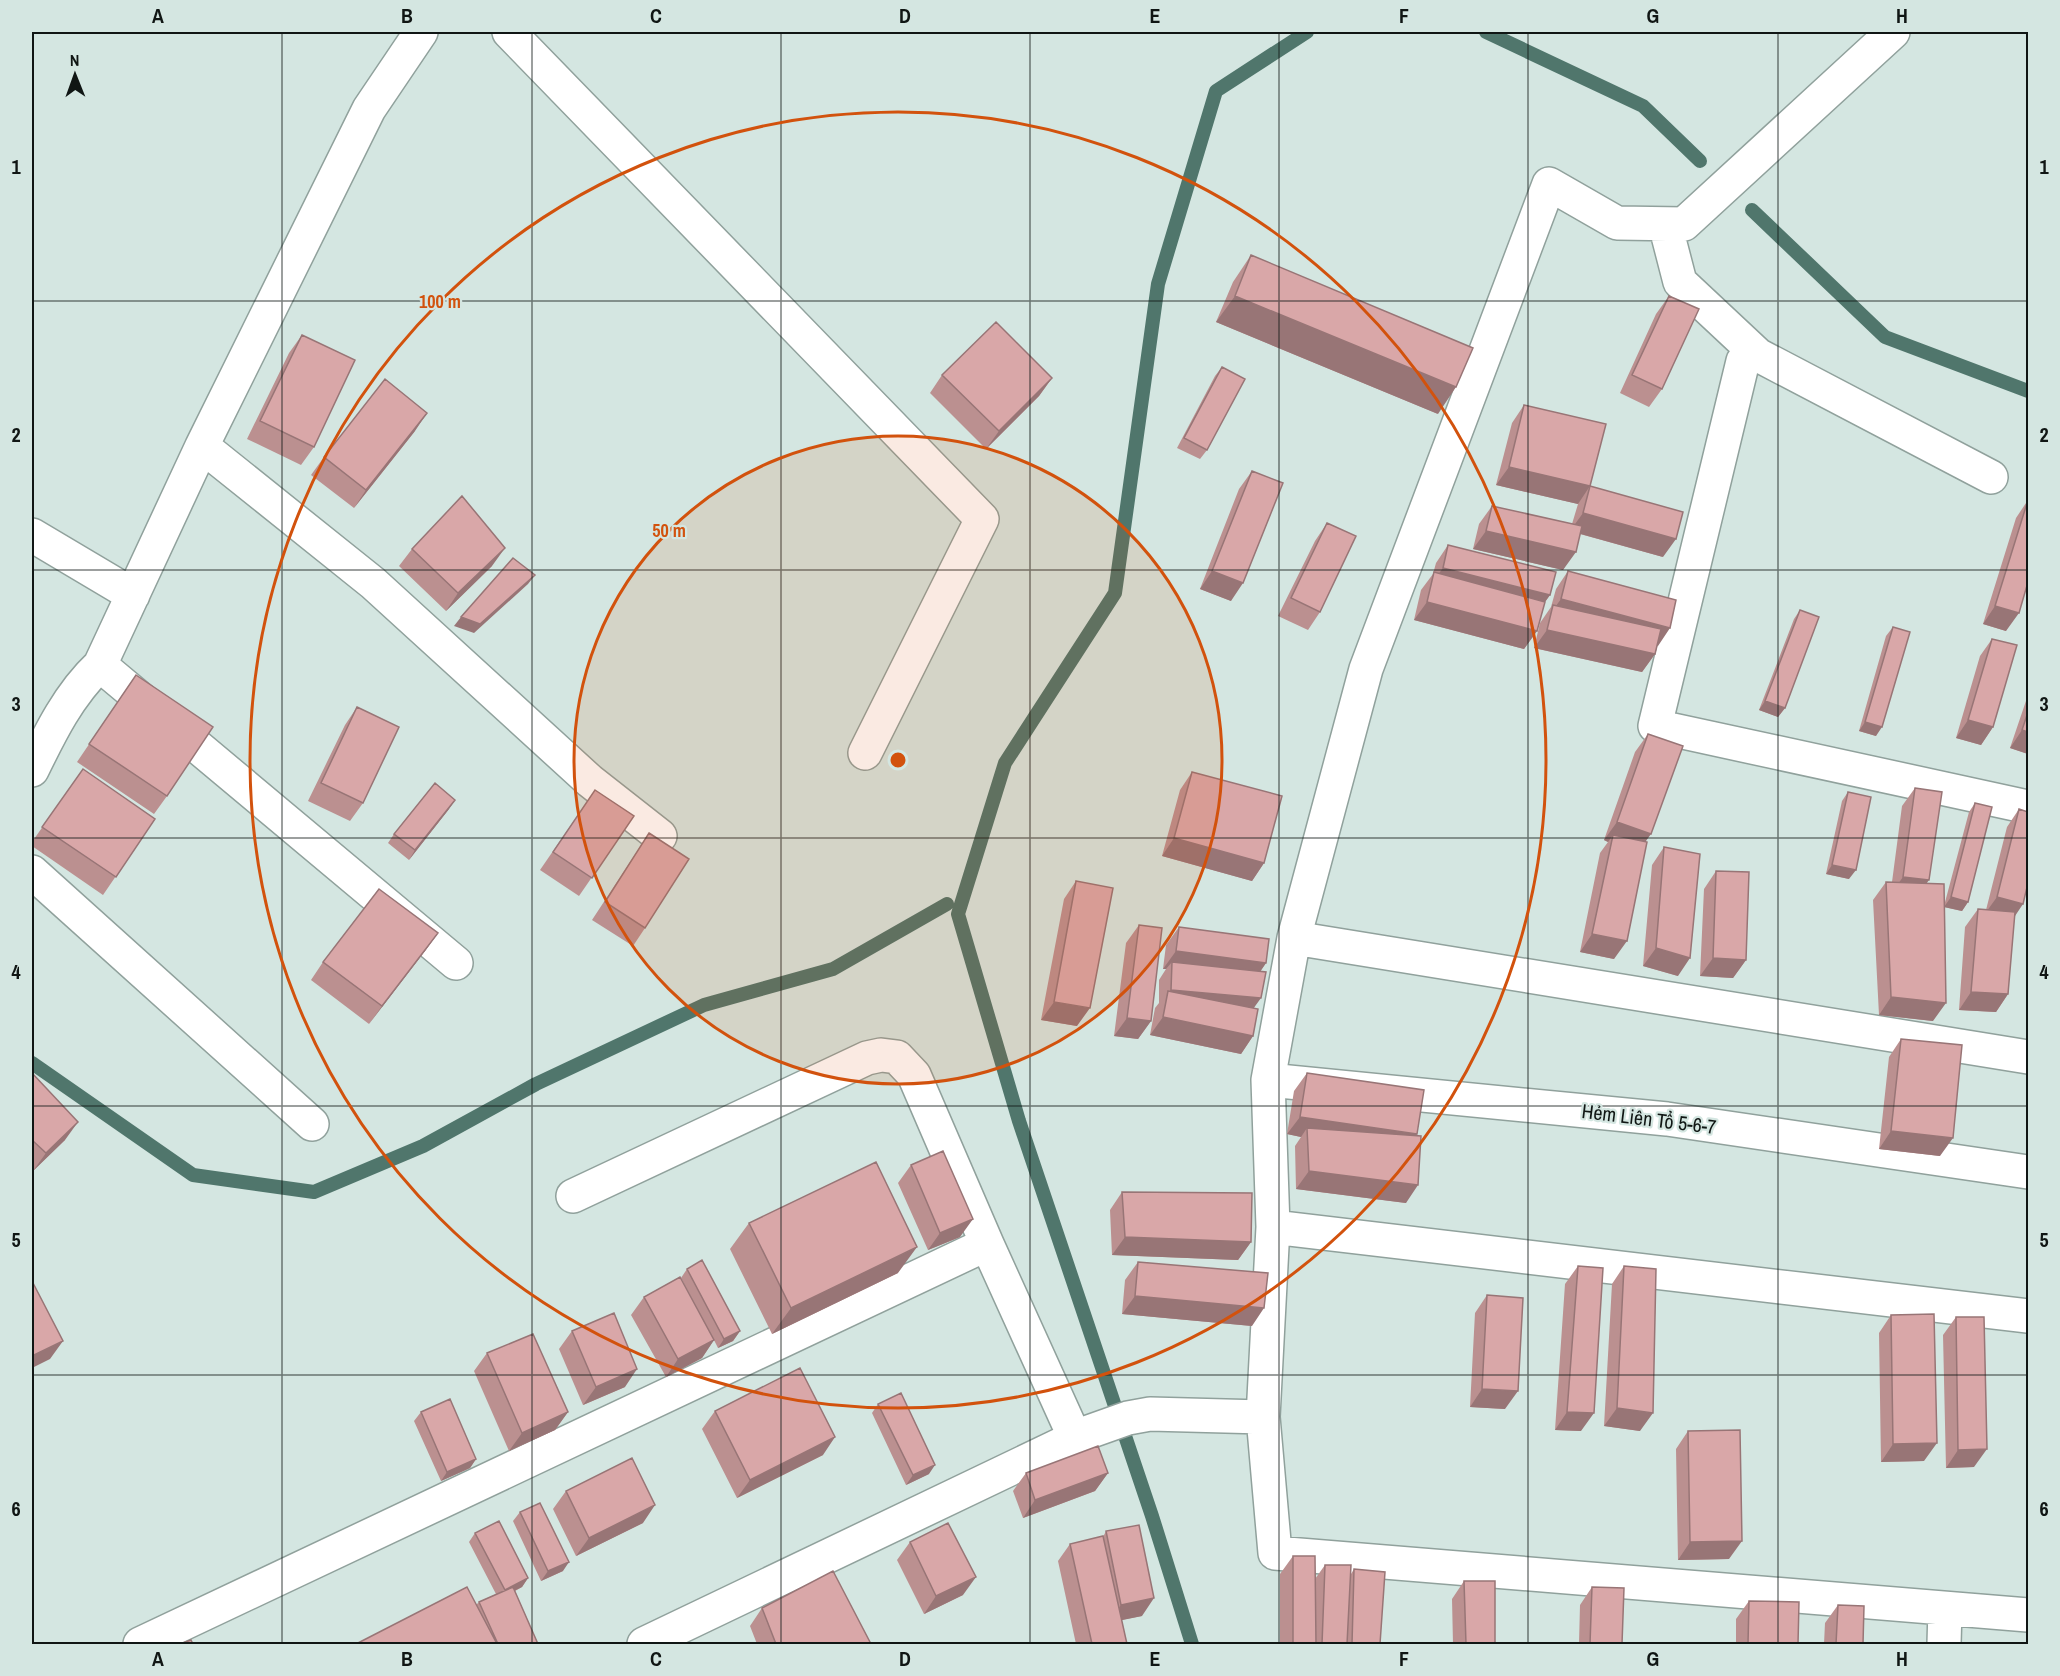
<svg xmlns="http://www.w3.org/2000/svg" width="2060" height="1676" font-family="'Archivo Narrow',sans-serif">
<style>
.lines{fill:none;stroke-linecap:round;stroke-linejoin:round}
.stream{stroke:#50766c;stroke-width:14}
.minor-casing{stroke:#90a19c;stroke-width:36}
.minor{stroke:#fff;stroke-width:33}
.wall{fill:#bb9090}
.shaded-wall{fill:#987576}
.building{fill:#d9a7a8;stroke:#987576;stroke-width:1.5}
.grid{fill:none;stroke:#101614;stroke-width:1.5;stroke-opacity:0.55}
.ring{fill:none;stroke:#d2520d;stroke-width:3}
.labels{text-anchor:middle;stroke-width:4.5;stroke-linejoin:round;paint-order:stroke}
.street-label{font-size:20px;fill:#101614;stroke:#d4e6e1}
.centre{fill:#d2520d;stroke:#d4e6e1;stroke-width:3}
.ring-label{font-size:18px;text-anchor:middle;font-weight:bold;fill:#d2520d;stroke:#d4e6e1;stroke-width:4.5;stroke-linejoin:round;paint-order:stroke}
.neatline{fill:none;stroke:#101614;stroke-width:2}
.grid-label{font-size:20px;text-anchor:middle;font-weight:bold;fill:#101614}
</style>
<rect width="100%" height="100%" fill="#d4e6e1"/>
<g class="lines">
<path class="stream" d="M1486,32L1643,106L1700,161
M1752,210L1885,337L2028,391
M32,1063L193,1175L314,1192L423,1146L536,1084L704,1005L833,969L947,904
M1192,1644L1152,1516L1019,1121L958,914L1005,763L1115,593L1158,284L1216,91L1307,32"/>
<g class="minor-casing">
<path id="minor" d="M509,32L982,519L865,753
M1893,32L1684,224L1617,223L1549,184L1366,669L1294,938L1268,1080L1273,1227L1263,1417L1275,1553L2028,1615
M1665,224L1680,282L1758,355
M202,446L373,583L590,781L660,836
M1991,477L1758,355C1751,354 1748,355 1743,361L1655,726L2028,807
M32,535L133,595
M100,665L456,963
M32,770C50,733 69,694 100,665L202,446L369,109L421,32
M32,872L312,1124
M1294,938L2028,1057
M1268,1080L1667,1119L2028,1172
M573,1196L867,1058L881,1055L897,1057L914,1075L987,1244L1075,1438
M1273,1227L2028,1316
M140,1644L987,1244
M644,1644L1083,1434L1128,1418L1150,1414L1263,1417
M1944,1644L1945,1609"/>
</g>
<use href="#minor" class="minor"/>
</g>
<path class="wall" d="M1251,255L1438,414L1216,322L1233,282Z
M1669,296L1662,389L1649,407L1620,393L1656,314Z
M302,335L314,447L301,465L247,439L289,353Z
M1222,367L1207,450L1200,459L1177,448L1215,376Z
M942,375L1052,378L1039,396L986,449L930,393Z
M1524,405L1590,486L1663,557L1580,534L1563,570L1473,549L1479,524L1492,506L1572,524L1578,504L1496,485L1512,423Z
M415,431L354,508L311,475L324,457Z
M1252,471L1231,601L1200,589L1239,489Z
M2028,500L2006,631L1983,624L2016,518Z
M1327,523L1320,612L1308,630L1278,616L1315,541Z
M1448,545L1550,595L1545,602L1537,631L1524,649L1414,620L1421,590L1433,574L1436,563Z
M412,549L492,566L446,611L399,566Z
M1568,571L1658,646H1657L1655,654L1642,672L1534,648L1540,623L1551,607L1556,589Z
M1800,610L1785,708L1778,717L1759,710L1794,619Z
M1893,627L1876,736L1859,731L1886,636Z
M1992,639L1993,727L1981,745L1956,738L1980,656Z
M136,675L167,796L154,814L77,762Z
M2028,695V754L2010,748Z
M357,707L363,803L350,821L308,801L345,725Z
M1648,734L1646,842L1614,959L1580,952L1600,853L1608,842L1604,840L1635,752Z
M83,769L155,819L103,895L32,846V842Z
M1192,772L1264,863L1252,881L1162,856L1180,790Z
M1915,788L1927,883L1944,906L1969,812L1975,803L1968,902L1962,911L1944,907L1933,1021L1879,1015L1873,900L1886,882H1892L1902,806Z
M595,790L634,816L579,896L540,870Z
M1848,792L1849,879L1826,874L1842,801Z
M449,809L409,860L388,843L394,834Z
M2019,809L2014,916L2008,994L1996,1012L1959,1010L1965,927L1978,909L1986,910L2007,827Z
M649,833L645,928L633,946L592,920Z
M1664,847L1678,976L1643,966L1652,865Z
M1716,871L1746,960L1733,978L1700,976L1704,889Z
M1076,881L1077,1026L1041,1020L1064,899Z
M1139,925L1151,1021L1138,1039L1114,1036L1126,943Z
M1179,927L1266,963L1260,971L1254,1008L1253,1036L1241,1054L1150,1035L1155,1008L1159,1003V980L1166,969H1163L1166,945Z
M438,933L425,951L369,1024L311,980L323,962Z
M1901,1039L1940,1156L1879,1149L1889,1057Z
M32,1073L65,1140L33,1171L32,1169Z
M1307,1073L1417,1134L1416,1136L1406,1203L1296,1189L1295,1146L1301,1137L1287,1134L1294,1091Z
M911,1165L960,1237L928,1250L898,1183Z
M1122,1192L1251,1242L1238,1260L1112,1255L1110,1210Z
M749,1223L898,1273L772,1334L730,1249Z
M1138,1262L1252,1326L1122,1314L1125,1280Z
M1578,1266L1581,1431L1555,1430L1565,1284Z
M1624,1266L1640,1431L1604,1426L1612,1284Z
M687,1269L740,1331L733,1341L718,1348L714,1340L702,1358L666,1377L631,1315L644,1297L700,1314L681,1278Z
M1487,1295L1505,1409L1470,1407L1475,1313Z
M1891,1315L1924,1461L1881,1462L1879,1333Z
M1956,1317L1974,1467L1946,1468L1943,1335Z
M572,1331L625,1387L583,1405L559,1349Z
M487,1353L568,1412L555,1430L509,1451L474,1371Z
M878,1404L929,1474L906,1485L872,1413Z
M715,1411L823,1455L737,1498L702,1429Z
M421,1412L476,1459L470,1468L441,1481L414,1421Z
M1688,1431L1729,1559L1678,1560L1676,1449Z
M1026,1473H1108L1095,1491L1023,1518L1013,1491Z
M566,1491L643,1523L576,1556L553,1509Z
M520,1512L563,1571L541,1581L513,1521Z
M1106,1531L1142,1616L1121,1620L1127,1644H1076L1058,1561L1070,1544L1103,1537Z
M475,1533L528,1578L522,1587L515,1591L538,1644H356L476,1605L479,1602L496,1594L469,1542Z
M910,1542L963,1595L924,1614L897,1560Z
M1293,1556L1315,1579L1325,1565L1351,1574L1354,1569L1380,1644H1280V1574Z
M1464,1581L1495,1644H1453L1452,1599Z
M1592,1587L1622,1644H1579L1580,1605Z
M1749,1601L1798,1644H1736V1619Z
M1838,1605L1863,1644H1824L1825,1623Z
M762,1608L871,1644H757L750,1626Z"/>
<path class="shaded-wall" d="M1235,296L1456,387L1438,414L1216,322Z
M1052,378L1039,396L986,449L999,431Z
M427,413L415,431L354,508L366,490Z
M1509,467L1590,486L1578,504L1496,485Z
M1583,513L1676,539L1663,557L1570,531Z
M1486,531L1576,552L1563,570L1473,549Z
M505,548L492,566L446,611L458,593Z
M1443,568L1550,595L1537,613L1431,584Z
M1212,571L1243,583L1231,601L1200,589Z
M535,575L528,584L474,633L454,626L461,617Z
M1561,599L1670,628L1658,646L1550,617V614Z
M1427,602L1537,631L1524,649L1414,620Z
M1995,606L2019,613L2006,631L1983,624Z
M1547,630L1655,654L1642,672L1534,648Z
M1765,701L1785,708L1778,717L1759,710Z
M1968,720L1993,727L1981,745L1956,738Z
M1865,722L1882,727L1876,736L1859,731Z
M2022,730L2028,732V754L2010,748Z
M455,800L449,809L409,860L415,850Z
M1617,822L1651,834L1638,852L1613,835L1608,842L1604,840Z
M1174,838L1264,863L1252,881L1162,856Z
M1832,865L1856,870L1849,879L1826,874Z
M1903,877L1929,880L1916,898L1890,895Z
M1951,897L1968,902L1962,911L1944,907Z
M1997,897L2023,904L2011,922L1984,915Z
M438,933L425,951L369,1024L382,1006Z
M1592,934L1627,941L1614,959L1580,952Z
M1656,948L1690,958L1678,976L1643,966Z
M1176,951L1266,963L1254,981L1172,962L1166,969H1163Z
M1713,958L1746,960L1733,978L1700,976Z
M1171,990L1261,998L1248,1016L1167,996Z
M1971,992L2008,994L1996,1012L1959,1010Z
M1891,997L1946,1003L1933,1021L1879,1015Z
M1054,1002L1090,1008L1077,1026L1041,1020Z
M1163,1017L1253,1036L1241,1054L1150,1035Z
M1127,1018L1151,1021L1138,1039L1114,1036Z
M1300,1117L1417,1134L1404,1152L1307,1128L1301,1137L1287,1134Z
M78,1122L65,1140L33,1171L46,1153Z
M1891,1131L1953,1138L1940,1156L1879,1149Z
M1309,1171L1418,1185L1406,1203L1296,1189Z
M973,1219L960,1237L928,1250L940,1233Z
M1125,1237L1251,1242L1238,1260L1112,1255Z
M917,1247L898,1273L772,1334L791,1308Z
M1135,1296L1264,1308L1252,1326L1122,1314Z
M740,1331L733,1341L718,1348L724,1339Z
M714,1340L702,1358L666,1377L678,1359Z
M63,1341L50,1359L32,1368V1356Z
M637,1369L625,1387L583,1405L596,1387Z
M1482,1389L1518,1391L1505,1409L1470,1407Z
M1617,1408L1653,1413L1640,1431L1604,1426Z
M568,1412L555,1430L509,1451L522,1433Z
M1567,1412L1594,1413L1581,1431L1555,1430Z
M835,1437L823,1455L737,1498L750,1480Z
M1937,1443L1924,1461L1881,1462L1893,1444Z
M1987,1449L1974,1467L1946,1468L1958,1450Z
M476,1459L470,1468L441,1481L447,1472Z
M935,1465L929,1474L906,1485L913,1475Z
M1108,1473L1095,1491L1023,1518L1035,1500Z
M655,1505L643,1523L576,1556L589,1538Z
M1742,1541L1729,1559L1678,1560L1690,1542Z
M569,1562L563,1571L541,1581L548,1571Z
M976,1577L963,1595L924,1614L936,1596Z
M528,1578L522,1587L498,1599L505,1590Z
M1154,1598L1142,1616L1108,1623L1121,1605Z"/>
<path class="building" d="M1251,255L1473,348L1456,387L1235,296Z
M1669,296L1699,309L1662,389L1632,375Z
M996,322L1052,378L999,431L942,375Z
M302,335L355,360L314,447L260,421Z
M1222,367L1245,379L1207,450L1184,438Z
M385,379L427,413L366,490L324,457Z
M1524,405L1606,424L1590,486L1509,467Z
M1252,471L1283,483L1243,583L1212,571Z
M1590,486L1683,512L1676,539L1583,513Z
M462,496L505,548L458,593L412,549Z
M2028,500V582L2019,613L1995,606Z
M1492,506L1582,526L1576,552L1486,531Z
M1327,523L1356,536L1320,612L1291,598Z
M1448,545L1556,572L1550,595L1443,568Z
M513,558L535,575L480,624L461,617Z
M1568,571L1676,600L1670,628L1561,599Z
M1434,572L1545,602L1537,631L1427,602Z
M1553,605L1661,629L1655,654L1547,630Z
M1800,610L1819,617L1785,708L1765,701Z
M1893,627L1910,632L1882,727L1865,722Z
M1992,639L2017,645L1993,727L1968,720Z
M136,675L213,727L167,796L89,744Z
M357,707L399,727L363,803L321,783Z
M2028,712V732L2022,730Z
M1648,734L1683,746L1651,834L1617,822Z
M83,769L155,819L116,877L42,827Z
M1192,772L1282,796L1264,863L1174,838Z
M435,783L455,800L415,850L394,834Z
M1915,788L1942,792L1929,880L1903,877Z
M595,790L634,816L592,878L553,852Z
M1848,792L1871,797L1856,870L1832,865Z
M1975,803L1992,807L1968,902L1951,897Z
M2019,809L2028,812V883L2023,904L1997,897Z
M649,833L689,859L645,928L605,902Z
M1613,835L1647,842L1627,941L1592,934Z
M1664,847L1700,854L1690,958L1656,948Z
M1716,871L1749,872L1746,960L1713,958Z
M1076,881L1113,888L1090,1008L1054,1002Z
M1886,882L1944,884L1946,1003L1891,997Z
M379,889L438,933L382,1006L323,962Z
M1978,909L2015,912L2008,994L1971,992Z
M1139,925L1162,928L1151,1021L1127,1018Z
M1179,927L1269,939L1266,963L1176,951Z
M1172,962L1266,972L1261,998L1171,990Z
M1168,991L1258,1009L1253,1036L1163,1017Z
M1901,1039L1962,1045L1953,1138L1891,1131Z
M32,1073L78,1122L46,1153L32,1140Z
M1307,1073L1424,1090L1417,1134L1300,1117Z
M1307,1128L1421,1136L1418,1185L1309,1171Z
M943,1151L973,1219L940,1233L911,1165Z
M876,1162L917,1247L791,1308L749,1223Z
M1122,1192L1252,1193L1251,1242L1125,1237Z
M702,1260L740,1331L724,1339L687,1269Z
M1138,1262L1268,1273L1264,1308L1135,1296Z
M1578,1266L1603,1268L1594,1413L1567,1412Z
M1624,1266L1656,1269L1653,1413L1617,1408Z
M680,1277L714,1340L678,1359L644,1297Z
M32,1281L63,1341L32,1356Z
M1487,1295L1523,1298L1518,1391L1482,1389Z
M614,1313L637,1369L596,1387L572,1331Z
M1934,1314L1937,1443L1893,1444L1891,1315Z
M1956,1317H1984L1987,1449L1958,1450Z
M533,1334L568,1412L522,1433L487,1353Z
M800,1368L835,1437L750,1480L715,1411Z
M901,1393L935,1465L913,1475L878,1404Z
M450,1399L476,1459L447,1472L421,1412Z
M1740,1430L1742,1541L1690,1542L1688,1431Z
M1098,1446L1108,1473L1035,1500L1026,1473Z
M632,1458L655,1505L589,1538L566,1491Z
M540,1503L569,1562L548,1571L520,1512Z
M499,1521L528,1578L505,1590L475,1533Z
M948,1523L976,1577L936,1596L910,1542Z
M1139,1525L1154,1598L1121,1605L1106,1531Z
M1103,1536L1127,1644H1092L1070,1544Z
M1293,1556H1315L1316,1644H1293Z
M1325,1565H1351L1347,1644H1322Z
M1354,1569L1385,1572L1380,1644H1352Z
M833,1571L871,1644H776L762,1608Z
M1464,1581H1495V1644H1466Z
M467,1587L497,1644H356Z
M513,1587L538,1644H498L479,1602Z
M1592,1587L1624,1588L1622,1644H1590Z
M1749,1601L1799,1602L1798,1644H1748Z
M1838,1605L1864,1606L1863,1644H1836Z
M191,1640L193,1644H180Z"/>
<path class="grid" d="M282,32V1644M532,32V1644M781,32V1644M1030,32V1644M1279,32V1644M1528,32V1644M1778,32V1644M32,301H2028M32,570H2028M32,838H2028M32,1106H2028M32,1375H2028"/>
<circle cx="898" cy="760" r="324" fill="#d2520d" fill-opacity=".12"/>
<g class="ring">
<circle cx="898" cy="760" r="324"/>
<circle cx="898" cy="760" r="648"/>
</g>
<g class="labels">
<g class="street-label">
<text transform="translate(1649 1119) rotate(7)" y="7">Hẻm Liên Tổ 5-6-7</text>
</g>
</g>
<circle cx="898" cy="760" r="9" class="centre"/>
<g class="ring-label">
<text x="440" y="308">100 m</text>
<text x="669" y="537">50 m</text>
</g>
<rect width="2060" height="1676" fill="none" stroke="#d4e6e1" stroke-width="66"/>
<g transform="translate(75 75) rotate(359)" stroke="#d4e6e1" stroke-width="4.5" paint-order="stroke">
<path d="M0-4.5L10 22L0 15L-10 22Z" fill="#101614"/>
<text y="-9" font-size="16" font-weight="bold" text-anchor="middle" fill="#101614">N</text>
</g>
<rect x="33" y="33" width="1994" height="1610" class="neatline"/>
<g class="grid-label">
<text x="158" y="23">A</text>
<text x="407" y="23">B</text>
<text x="656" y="23">C</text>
<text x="905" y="23">D</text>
<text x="1155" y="23">E</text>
<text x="1404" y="23">F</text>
<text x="1653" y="23">G</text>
<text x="1902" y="23">H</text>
<text x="16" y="174">1</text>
<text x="2044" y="174">1</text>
<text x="16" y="442">2</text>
<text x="2044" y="442">2</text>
<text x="16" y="711">3</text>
<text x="2044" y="711">3</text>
<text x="16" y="979">4</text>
<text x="2044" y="979">4</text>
<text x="16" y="1247">5</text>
<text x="2044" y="1247">5</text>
<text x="16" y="1516">6</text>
<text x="2044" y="1516">6</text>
<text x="158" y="1666">A</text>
<text x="407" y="1666">B</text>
<text x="656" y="1666">C</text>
<text x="905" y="1666">D</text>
<text x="1155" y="1666">E</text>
<text x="1404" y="1666">F</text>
<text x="1653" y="1666">G</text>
<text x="1902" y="1666">H</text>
</g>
</svg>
